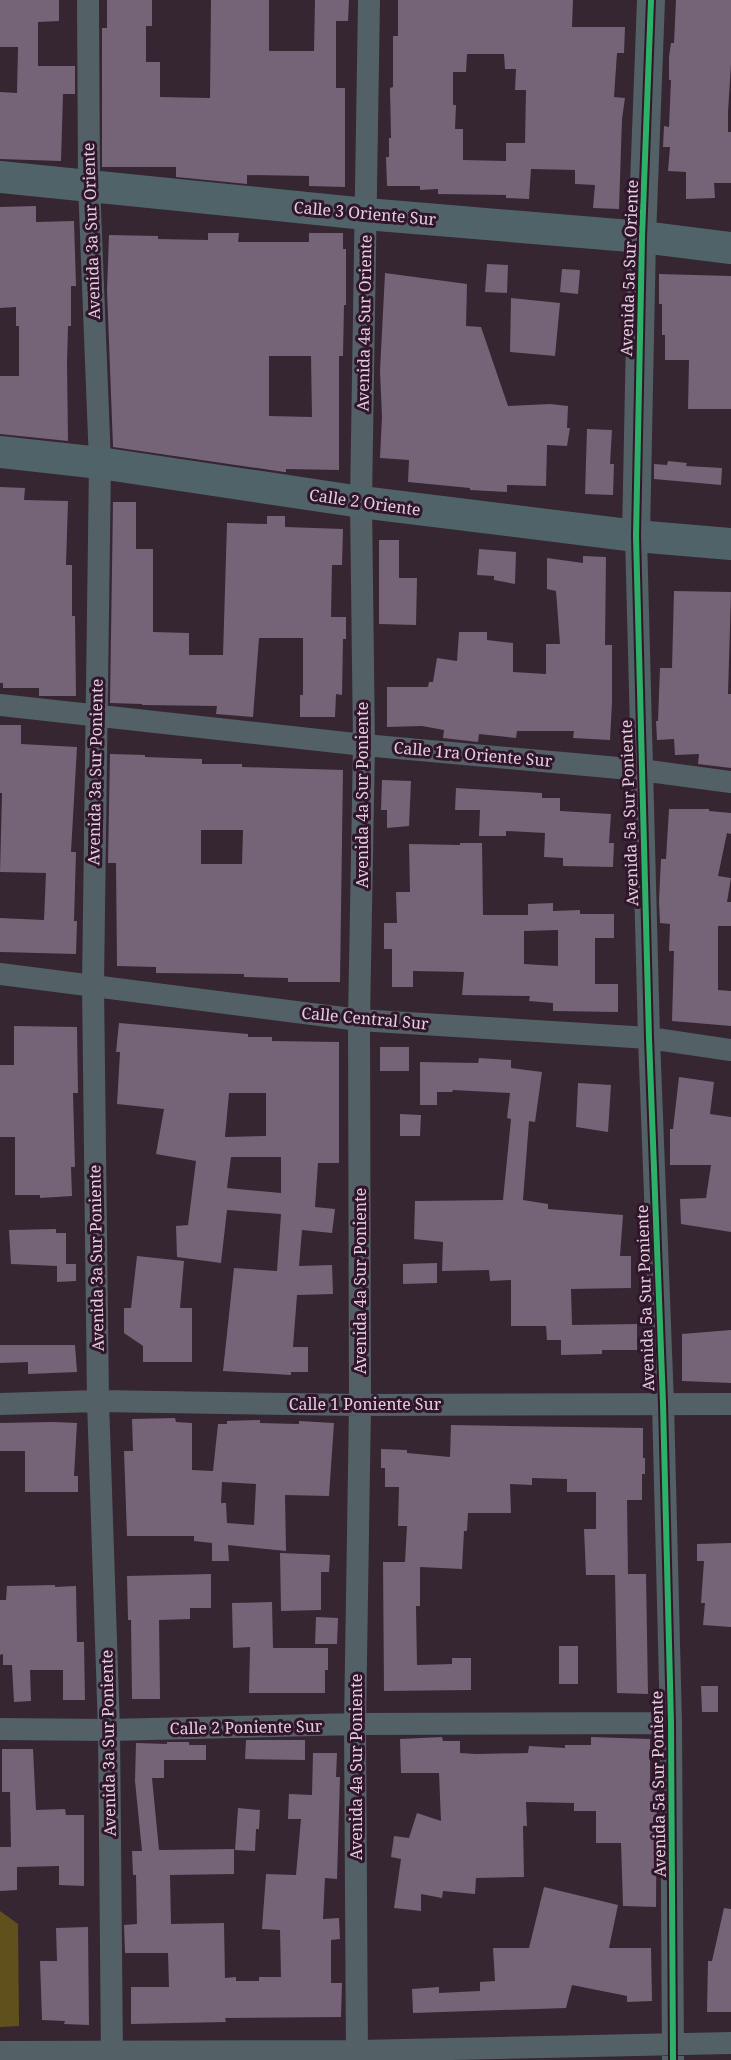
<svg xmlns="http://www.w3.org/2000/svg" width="731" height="2060" font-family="'Noto Serif',serif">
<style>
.forest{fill:#60511c}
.building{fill:#756378;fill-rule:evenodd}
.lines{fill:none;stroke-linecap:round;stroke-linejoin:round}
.minor{stroke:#536065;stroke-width:22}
.tertiary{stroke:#536065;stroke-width:28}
.secondary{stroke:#506369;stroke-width:32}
.cycleway-casing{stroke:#31162b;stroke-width:10}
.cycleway{stroke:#2db169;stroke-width:6}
.labels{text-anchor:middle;stroke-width:6;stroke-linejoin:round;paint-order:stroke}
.street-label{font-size:16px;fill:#e2cfdd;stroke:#31162b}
</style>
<rect width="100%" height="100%" fill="#352632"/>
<path class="forest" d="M0,1911L18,1924L19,2026L0,2027Z"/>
<path class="building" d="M0,0H59V21L38,22V66H75V94H63L61,161L0,159V92L17,93L18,47H0Z
M107,0H152V26H146V62H160V97L210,98L211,0H269V51H314L315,0H349L348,21H336V88H345V187L309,186V176L247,175V184L176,177V167H102V28H107Z
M398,0H573L572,27H625L624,53H617L614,97L625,98L622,119L619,209L593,208L595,185L575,184V170L531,169L529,199L506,198V195L438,194V189L420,190V186H387L386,157H389V138H391L390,88L393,87V36H398ZM467,54H504L505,69H516L515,90H526L525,143H506V161L463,160V129H455L456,105H453V72H466Z
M676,0H731V64L728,112V132H731V183H714L715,198L686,199V172L668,171L670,147H663L664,126L669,127L671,80H669V57L671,43H674Z
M36,206V222L74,221L76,286H71V326H68L67,363L68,441L0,434V376H19V326H16V307L0,308V207Z
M208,233H239L238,242H309V233H343V249H346V305H344L343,356H339V470L286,469V472H284L113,447L107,290L109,235L158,236V239L208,240ZM269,356H311L312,417L269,416Z
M487,264L508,265L507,293L485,292Z
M562,269L580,270L578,294L560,292Z
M385,273L467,284L466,326L481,327L508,406L550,404L568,406L567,428H570L567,446L547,445L546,486L507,485V492L470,490V488L408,482L409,460L380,458L382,417L380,371Z
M659,274L731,276V409H688L689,360H665V335H662V304H659Z
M511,298L560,303L555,356L510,352Z
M587,429L612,430L610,464H614L613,495L585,494Z
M668,461L687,463L686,466L722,468L721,485L654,479V464L667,465Z
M0,487L25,488L24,500L68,501L66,565H72V616H75L76,696H39V688H3V683H0Z
M113,502H136V549H153V632L189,633V655H223L227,523L267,524V516H285V527L343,529L342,565H332L331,617H346V639H343L342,695L336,694L335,717H300V695H303V638H259L253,717L216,714L217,706L142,705V704L110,703Z
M379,540H399V578H417L416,625L379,624Z
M479,549L516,552L515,584L494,580V576L477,575Z
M583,556L606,557L605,645H612V702L610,740L573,738L574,731H517L516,738L479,734L478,742L443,738L444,730L422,726L387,727V687H428L429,682H433L437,658L457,661L459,632H487V640L513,643V672L546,674V644H560L556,591L547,589V558L583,563Z
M674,591L731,592L728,694H731V768L698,764L699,754L675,755L674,739L657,740L656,721H658L660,668H672Z
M0,725H21V744L77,747L71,852H76L74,921H77L76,954L0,952V918L44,920L46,873L0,872L2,793H0Z
M110,754L145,755V757L202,759V764H242V767L343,770L340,982H288V978L244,977V974L156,973V967L117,966L116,863H108ZM201,830H243L242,864H201Z
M382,780L411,781L409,826L387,828V810H381Z
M456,788L542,793V798H560V811L611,814L609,843H614L613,867L563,866V858L544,857L545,833L506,831V836H479L480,810H455Z
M669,809H709V811L731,813V834L727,833L718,876L731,878L727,902H731V926H718V990L731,991V1026L672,1021L674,951H669L670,924L660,923L659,901L661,859H666Z
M460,843H482L483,915H528V904L553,903V911L580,910V914H614V938H595V984H618V1012L553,1011V1003L529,1001L530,996L462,995L464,972L413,971V987H392V949H384V923H397L396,892H410L409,844L460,845ZM558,930V966L524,964V931Z
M119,1023L248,1034V1037H272V1041L339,1042V1163H318L315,1207L335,1209L332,1233L302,1230L299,1266L332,1265L333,1294L297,1295L293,1347H308V1372H291V1375L223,1371L234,1268L277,1271L281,1214L227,1210L221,1263L177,1257L176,1226L188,1225L196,1161L156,1154L164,1109L117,1104L120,1052H116ZM229,1093H266V1136L225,1137ZM231,1157H281V1193L227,1188Z
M14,1026L77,1027L78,1093H73L75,1167H71L72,1196L40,1198V1195H15V1137H0V1065H14Z
M380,1047H409V1071H380Z
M479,1058L511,1060V1068L542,1072L535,1122L529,1121L523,1200L548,1204V1209L623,1215L620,1256H631V1288L571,1289L572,1325L637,1324V1350H602V1354L561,1355V1340H547L546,1326H511V1280L490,1281L489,1270L442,1271L443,1242L414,1239L415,1201L503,1200L511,1119L507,1118L510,1093L453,1090L452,1092H437V1105H420V1062L478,1063Z
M679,1077L714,1082L710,1114L731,1117V1232L681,1224L680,1199L706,1198L711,1165H670V1129H673Z
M578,1083L611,1085L608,1132L576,1127Z
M400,1114L421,1115L420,1136H400Z
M56,1229V1233H66V1264H76V1281L57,1282V1266L11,1264L9,1230Z
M137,1256L184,1261L180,1308H192V1362H143V1346L124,1333V1308H131Z
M437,1263V1283L403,1284V1264Z
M731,1330V1383L682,1381V1334Z
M0,1345H75L77,1372L28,1374V1362L0,1363Z
M175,1418L176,1422L192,1423V1470L213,1471L218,1424H227V1421L260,1420V1423L299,1424V1421L334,1423L329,1496L285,1495L286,1551L228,1545L229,1561H212V1543L194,1541V1536H127L124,1451H133L132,1419ZM222,1482L256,1484L254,1525L227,1523L226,1503H221Z
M54,1422L77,1423L74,1476H78V1492H25V1451H0V1423Z
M451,1425L643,1428V1458H645V1474H642V1500H627L628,1574H646L648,1694L617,1693L615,1575H586L584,1529H596V1492H567V1479L532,1478V1485L510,1484L511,1513H468L467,1531H464L462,1569L420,1567V1606H416L417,1665L452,1664V1658H471V1690L384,1691L383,1562H405L407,1526H398L399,1487H385V1468H381V1449L407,1450V1453L450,1457Z
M731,1543V1627L703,1625L705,1603H701L704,1561H697V1544Z
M280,1553L330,1555L329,1572H321V1610L281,1611Z
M211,1574V1608H190V1619L159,1620L160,1699H132L131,1620H128L127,1576Z
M55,1585V1587L76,1586L77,1642H84L85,1700H63V1670H30L31,1701L14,1702L12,1665H3V1654L0,1655V1600H6L7,1586Z
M272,1602L273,1648H328V1670H325V1693H249L250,1647L233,1648L232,1603Z
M316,1617L338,1618L337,1644H315Z
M559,1646H578V1684H559Z
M701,1686H718V1712H702Z
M442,1737L443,1741H460V1753L476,1754L528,1753L529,1746L565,1748V1745H591V1737L650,1739V1785H657L656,1907L623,1906L621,1843H596V1811H574V1803L526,1802L527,1826H523L524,1877L476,1878L475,1894L443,1891L442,1898L421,1894V1911L394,1908L401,1859L391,1857L394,1836L409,1838L417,1813L441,1821L439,1773H401L400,1739Z
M246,1740H305V1760L245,1759Z
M167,1742H189V1745H206V1760H164V1778H152L159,1850L234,1849V1874L170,1875L171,1924L224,1923L225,1978L236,1977V1981H259V1977H281L280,1930L262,1929L266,1874L296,1875L301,1819H288L289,1794L312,1795L313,1753H337L336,1777H340L337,1879L325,1878L323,1919L339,1918L340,1939L331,1940V1983H342L341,2017L225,2018L226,2022L131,2024V1987H169L168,1953H125L124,1925L137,1924L136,1875H133L132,1851H142L135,1781L136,1743L167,1744Z
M2,1749H33L36,1810L65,1809L66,1815H84V1886L59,1885V1866L17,1867V1890L0,1891V1847H11L10,1792H2Z
M238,1808L260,1810L259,1829H256L255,1851L235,1850Z
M544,1887L618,1905L609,1948H651L652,2001L627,2002V1996L572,1985L566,2008L413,2013L412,1989L439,1987V1993L480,1991V1982L495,1981L493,1948H529Z
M724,1908L731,1909V2012H707L708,1961H712Z
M88,1927L89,2025L64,2024L65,2021L42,2020L40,1961H57L56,1928Z"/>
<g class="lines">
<path class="minor" d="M88,0L89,184L100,463L93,985L98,1401L109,1730L112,2060
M636,536L649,1038L663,1403L671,1723L673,2060
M0,705L364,745L641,770L731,782
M0,974L359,1020L649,1038L731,1050
M0,1404L98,1401L360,1405L731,1404
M0,1729L109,1730L355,1724L671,1723
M0,2052L358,2051L731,2043
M357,2060L355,1724L360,1405L359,1020L364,745L361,502L369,0"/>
<path class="tertiary" d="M636,536L642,237L651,0"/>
<path class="secondary" d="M0,177L366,214L642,237L731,248
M0,452L100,463L361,502L636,536L731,544"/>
<g class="cycleway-casing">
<path id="cycleway" d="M651,0L642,237L636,536L649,1038L663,1403L671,1723L673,2060"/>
</g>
<use href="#cycleway" class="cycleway"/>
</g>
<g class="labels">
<g class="street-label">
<text transform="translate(365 213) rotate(5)" y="6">Calle 3 Oriente Sur</text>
<text transform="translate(91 231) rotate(-92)" y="6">Avenida 3a Sur Oriente</text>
<text transform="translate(629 268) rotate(-88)" y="6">Avenida 5a Sur Oriente</text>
<text transform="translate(364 323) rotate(-89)" y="6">Avenida 4a Sur Oriente</text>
<text transform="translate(365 502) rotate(8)" y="6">Calle 2 Oriente</text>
<text transform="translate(473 754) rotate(5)" y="6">Calle 1ra Oriente Sur</text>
<text transform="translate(95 772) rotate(-89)" y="6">Avenida 3a Sur Poniente</text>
<text transform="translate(362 795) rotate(-90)" y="6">Avenida 4a Sur Poniente</text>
<text transform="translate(629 813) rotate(-92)" y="6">Avenida 5a Sur Poniente</text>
<text transform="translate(365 1018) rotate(5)" y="6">Calle Central Sur</text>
<text transform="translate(96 1258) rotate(-91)" y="6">Avenida 3a Sur Poniente</text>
<text transform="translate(360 1281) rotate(-90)" y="6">Avenida 4a Sur Poniente</text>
<text transform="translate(645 1298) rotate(-92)" y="6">Avenida 5a Sur Poniente</text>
<text x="365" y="1410">Calle 1 Poniente Sur</text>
<text transform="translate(246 1727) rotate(-1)" y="6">Calle 2 Poniente Sur</text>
<text transform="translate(108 1743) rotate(-91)" y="6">Avenida 3a Sur Poniente</text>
<text transform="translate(356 1767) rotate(-90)" y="6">Avenida 4a Sur Poniente</text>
<text transform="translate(658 1784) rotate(-91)" y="6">Avenida 5a Sur Poniente</text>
</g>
</g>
</svg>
